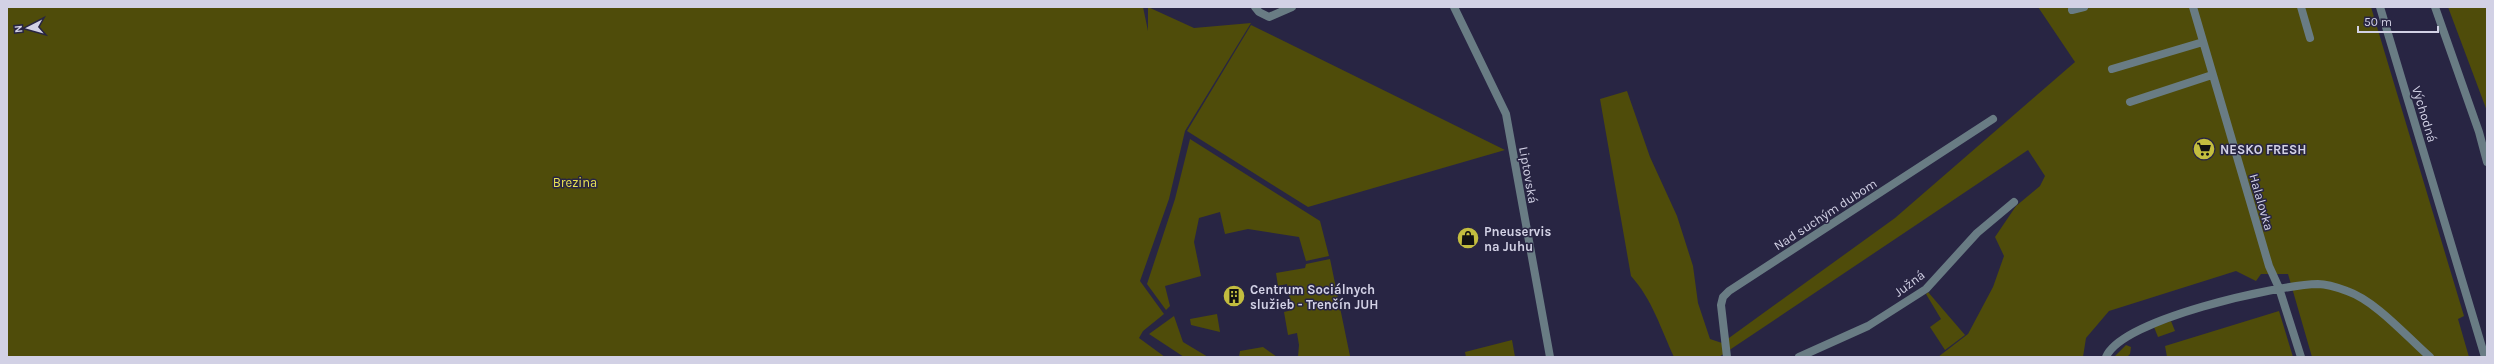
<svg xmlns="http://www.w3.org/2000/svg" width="2494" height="364" font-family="Karla,sans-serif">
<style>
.green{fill:#4f4c0a}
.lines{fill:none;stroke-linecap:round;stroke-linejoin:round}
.minor{stroke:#697c84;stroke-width:8}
.labels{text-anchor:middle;stroke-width:3;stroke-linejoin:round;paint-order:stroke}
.street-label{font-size:13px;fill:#d2d1e5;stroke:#282543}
.poi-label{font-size:13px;font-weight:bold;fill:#d2d1e5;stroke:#282543;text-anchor:start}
.park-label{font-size:13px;fill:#e9e353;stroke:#282543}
</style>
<rect width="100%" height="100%" fill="#282543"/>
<path class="green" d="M7,7H1143L1148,31V7L1194,28L1251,23L1185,131L1169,199L1140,281L1164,314L1143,331L1139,338L1165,357H7Z
M2038,7H2371L2464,316L2458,319L2469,357H2312L2288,274H2261L2256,281L2236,271L2109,311L2086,338L2083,357H1938L1968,334L1993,287L2004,256L1995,237L2016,206L2040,186L2045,176L2028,150L1719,357H1674C1661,329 1652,299 1631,276L1600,99L1627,91L1650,157L1677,216L1693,266L1698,303L1710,339L1722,343L1895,218L2075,62Z
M2448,7H2487V111Z
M1251,25L1505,150L1308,207L1187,131Z
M1190,139L1320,221L1329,256L1306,261L1299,237L1248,229L1225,234L1220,212L1199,218L1194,242L1201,276L1165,286L1170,306L1166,310L1147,284L1175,199Z
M1330,259L1350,356L1298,357L1299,345L1297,333L1288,335L1284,312L1292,310L1287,284L1278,286L1276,273L1305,268L1306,264Z
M1928,292L1965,335L1945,350L1930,327L1941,319L1926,294Z
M2279,311L2293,357H2167L2165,346Z
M1217,314L1220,332L1191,325L1190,319Z
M1174,316L1183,342L1208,357H1184L1149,334Z
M2171,321L2175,331L2158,337L2154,327Z
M1512,340L1515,357H1466L1465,352Z
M2126,345L2131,347L2130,354L2127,357H2114Z
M1263,347L1277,357H1239L1240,351Z"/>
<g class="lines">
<path class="minor" d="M1255,7L1259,12L1269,17L1292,7
M1454,7L1506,114L1550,357
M2193,7L2269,266L2279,288L2301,357
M2301,7L2310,38
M2380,7L2485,357
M2435,7L2479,132L2487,162
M2072,10L2084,7
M2112,69L2203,42
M2130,102L2212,75
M1727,357L1721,305L1723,297L1729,291L1993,119
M1799,357L1868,326L1926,289L1977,233L2014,202
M2106,357C2122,319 2277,285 2318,284C2326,284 2339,288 2347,291C2376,301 2407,337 2430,357"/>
</g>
<defs>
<g id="supermarket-disc" transform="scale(1.15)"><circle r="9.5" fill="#c3bd3f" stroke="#282543"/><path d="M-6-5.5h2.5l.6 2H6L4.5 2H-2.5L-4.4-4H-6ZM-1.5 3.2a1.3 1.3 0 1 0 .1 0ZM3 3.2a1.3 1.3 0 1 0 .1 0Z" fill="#111"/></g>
<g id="shop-disc" transform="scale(1.15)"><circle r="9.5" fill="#c3bd3f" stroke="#282543"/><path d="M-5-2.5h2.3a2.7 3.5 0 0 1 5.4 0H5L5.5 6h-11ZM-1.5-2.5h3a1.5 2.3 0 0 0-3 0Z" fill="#111"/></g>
<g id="building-disc" transform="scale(1.15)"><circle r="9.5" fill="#c3bd3f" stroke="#282543"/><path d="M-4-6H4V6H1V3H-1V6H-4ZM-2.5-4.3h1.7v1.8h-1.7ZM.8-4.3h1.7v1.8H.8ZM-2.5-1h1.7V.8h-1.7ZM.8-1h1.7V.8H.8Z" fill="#111"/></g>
</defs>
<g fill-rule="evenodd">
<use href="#supermarket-disc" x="2204" y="149"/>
<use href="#shop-disc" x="1468" y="238"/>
<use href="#building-disc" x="1234" y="296"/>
</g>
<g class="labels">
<g class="street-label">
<text transform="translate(2425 114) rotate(73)" y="5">Východná</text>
<text transform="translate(1529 175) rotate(80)" y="5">Liptovská</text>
<text transform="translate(2262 202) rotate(74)" y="5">Halalovka</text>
<text transform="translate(1825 214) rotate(-33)" y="5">Nad suchým dubom</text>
<text transform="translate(1909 283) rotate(-37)" y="5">Južná</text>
</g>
<g class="poi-label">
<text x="2220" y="154">NESKO FRESH</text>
<text x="1484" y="236">Pneuservis<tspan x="1484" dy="15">na Juhu</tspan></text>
<text x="1250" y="294">Centrum Sociálnych<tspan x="1250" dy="15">služieb - Trenčín JUH</tspan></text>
</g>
<g class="park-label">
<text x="575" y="187">Brezina</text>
</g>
</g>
<rect width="2494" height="364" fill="none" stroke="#d2d1e5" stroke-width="16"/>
<g transform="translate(28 28) rotate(264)" stroke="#282543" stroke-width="3" paint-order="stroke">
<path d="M0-3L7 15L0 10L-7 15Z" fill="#d2d1e5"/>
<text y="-6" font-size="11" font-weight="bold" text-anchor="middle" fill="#d2d1e5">N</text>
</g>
<path d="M2358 26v6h80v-6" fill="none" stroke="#d2d1e5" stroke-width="2"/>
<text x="2364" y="26" font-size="12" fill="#d2d1e5" stroke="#282543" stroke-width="3" paint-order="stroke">50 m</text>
</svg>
